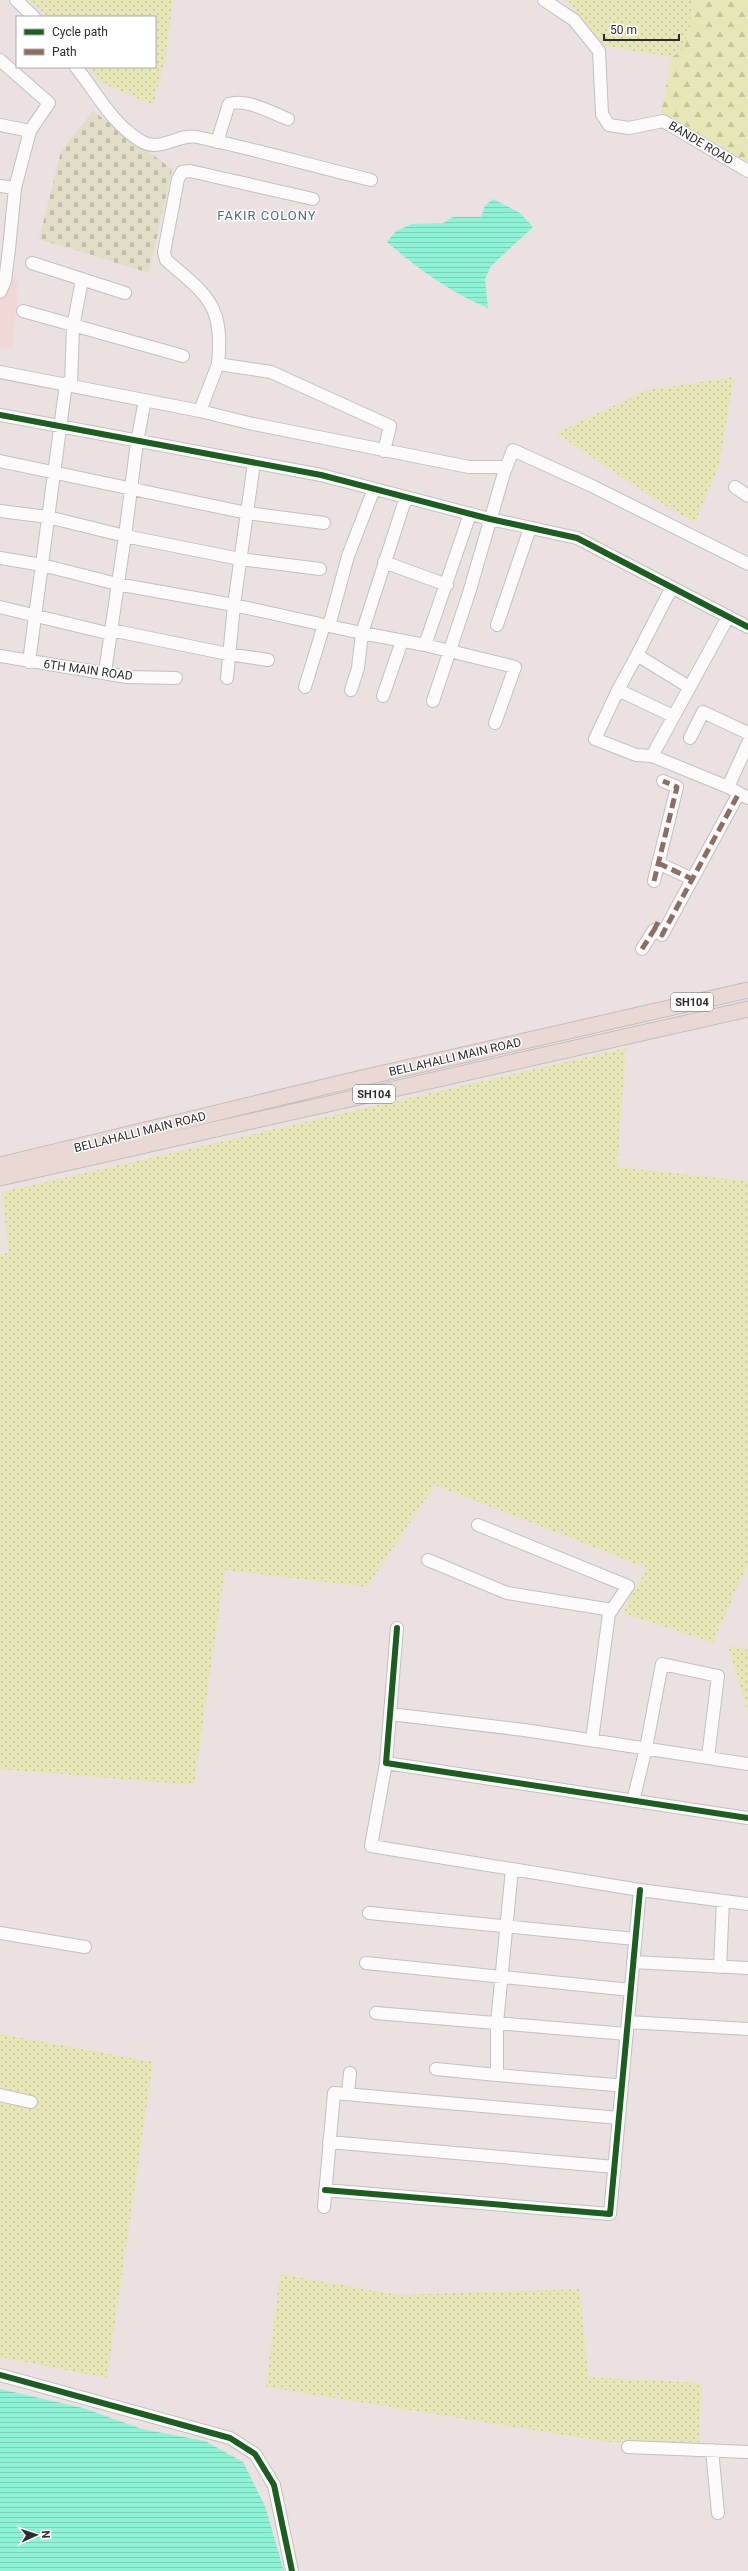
<svg xmlns="http://www.w3.org/2000/svg" width="748" height="2571" font-family="Roboto,sans-serif">
<style>
.education{fill:#efd8d5}
.grass{fill:url(#grass-dots)}
.forest{fill:url(#forest-firs)}
.cemetery{fill:url(#cemetery-stones)}
.water{fill:url(#water-rules)}
.lines{fill:none;stroke-linecap:round;stroke-linejoin:round}
.minor-casing{stroke:#c2c0c1;stroke-width:14}
.major-casing{stroke:#c1bfbf;stroke-width:17}
.minor{stroke:#fcfafa;stroke-width:12}
.major{stroke:#e9d8d3;stroke-width:15}
.quiet{stroke:#8d6e63;stroke-width:5;stroke-dasharray:10 5;stroke-linecap:butt}
.cycleway-casing{stroke:#fff;stroke-width:8}
.cycleway{stroke:#1b5e20;stroke-width:6}
.labels{text-anchor:middle;stroke-width:3;stroke-linejoin:round;paint-order:stroke}
.shield{fill:#fff;stroke:#6b6b6b;stroke-width:1}
.shield-label{font-size:11px;font-weight:bold;fill:#2c2c2c}
.street-label{font-size:12px;fill:#2c2c2c;stroke:#fff}
.neighbourhood-label{font-size:13px;letter-spacing:1px;fill:#477182;stroke:#fff}
</style>
<defs>
<pattern id="grass-dots" width="8" height="8" patternUnits="userSpaceOnUse"><rect width="8" height="8" fill="#e6e6b7"/><path d="M2 2h.1M6 6h.1" fill="none" stroke="#c5c59e" stroke-width="1.8" stroke-linecap="round"/></pattern>
<pattern id="forest-firs" width="22" height="20" patternUnits="userSpaceOnUse"><rect width="22" height="20" fill="#e6e6b7"/><path d="M5 1l3.5 6h-7zM16 11l3.5 6h-7z" fill="#c5c59e"/></pattern>
<pattern id="cemetery-stones" width="16" height="16" patternUnits="userSpaceOnUse"><rect width="16" height="16" fill="#e2ddc7"/><path d="M2 7V4a2 2 0 0 1 4 0v3zM10 15v-3a2 2 0 0 1 4 0v3z" fill="#c2beab"/></pattern>
<pattern id="water-rules" width="6" height="5" patternUnits="userSpaceOnUse"><rect width="6" height="5" fill="#8ef3d6"/><path d="M0 2.5h6" fill="none" stroke="#7bd0b8"/></pattern>
</defs>
<rect width="100%" height="100%" fill="#ebe1e1"/>
<path class="education" d="M0,277L18,279L13,348L0,347Z"/>
<path class="grass" d="M29,0H173L165,60L153,105L100,82L88,67H155V17H48Z
M566,0H694L684,49L672,57L605,46Z
M734,377L719,466L695,522L662,504L556,433L647,390Z
M626,1048L617,1167L748,1181V1563L713,1643L622,1613L647,1568L435,1485L367,1587L225,1570L194,1785L0,1769V1254L9,1253L2,1192Z
M728,1646L748,1650V1713Z
M0,2034L153,2062L107,2378L0,2357Z
M280,2274L398,2295L580,2289L588,2377L702,2383L699,2442H608L266,2387Z"/>
<path class="forest" d="M694,0H748V162L661,112L672,57L684,49Z"/>
<path class="cemetery" d="M93,111L172,169L149,273L39,239L61,151Z"/>
<path class="water" d="M493,199L520,213L533,227L491,266L485,279L488,308C450,292 418,269 387,242L396,231L412,224L443,223L453,217H481L485,206Z
M0,2389L83,2408L142,2429L205,2441L243,2462L265,2506L284,2571H0Z"/>
<g class="lines">
<g class="minor-casing">
<path id="minor" d="M16,0L34,17
M544,0L574,20L599,51L602,114L609,125L629,128L663,121L748,171
M0,60L49,103L30,131L15,188L9,249L5,281L0,292
M76,67C97,93 111,123 141,141C160,153 179,133 197,137C255,149 313,166 371,180
M0,125L30,131
M217,142L229,104C246,98 272,113 288,119
M0,186L15,188
M32,263L125,293
M23,311L183,356
M218,364C224,305 208,296 166,260L164,252L178,179L182,172L190,171L313,199
M0,372L200,411
M71,384L73,327L82,280
M145,400L137,442L125,536L240,559L320,569
M0,415L321,475L490,519L577,538L748,627
M384,451L390,426L271,372L218,364L200,411L253,424L469,467H506
M0,461L247,513L324,523
M254,463L234,605L329,626
M735,487L748,496
M406,497L362,633L425,645
M0,511L48,517L125,536L105,672
M470,514L425,645L515,667L495,723
M0,558L42,565L117,584L234,605L227,678
M384,562L447,585
M672,587L637,655L689,687
M0,607L111,634
M728,617L652,756L728,787
M497,625L530,528
M111,630L228,654L268,660
M637,655L618,690L673,716
M0,656L127,677L176,678
M29,662L66,383
M305,687L324,625
M351,690L358,668L362,633L329,626L348,556L374,489
M618,690L595,739L636,755L652,756
M383,696L402,641
M433,701L469,593L504,473L513,450L592,486L748,564
M690,738L703,712L748,733
M748,743L728,787L748,798
M658,863L692,879
M654,881L677,787L663,781
M642,949L654,930L662,935L739,793
M478,1525L628,1586L609,1614L592,1740
M428,1560L507,1593L612,1610
M397,1628L386,1763L748,1818
M390,1714L524,1730L748,1764
M386,1763L371,1846L640,1890L748,1904
M633,1801L646,1748L662,1664L718,1676L708,1757
M369,1913L635,1939
M0,1933L85,1947
M633,1962L748,1968
M366,1963L631,1990
M720,1967L723,1901
M376,2013L627,2034
M628,2022L748,2029
M436,2069L497,2075V2023L512,1869
M497,2075L615,2085
M348,2094L350,2073
M0,2095L31,2102
M329,2142L615,2167
M325,2190L610,2214L640,1890
M324,2207L334,2093L619,2118
M0,2375L230,2438L255,2454L274,2485L292,2571
M628,2447L748,2452
M712,2450L718,2513"/>
</g>
<g class="major-casing">
<path id="major" d="M0,1165L349,1081L748,990
M0,1178L748,1009"/>
</g>
<use href="#minor" class="minor"/>
<use href="#major" class="major"/>
<path class="quiet" d="M658,863L692,879
M654,881L677,787L663,781
M654,930L658,922
M642,949L654,930L662,935L739,793"/>
<g class="cycleway-casing">
<path id="cycleway" d="M0,415L321,475L490,519L577,538L748,627
M397,1628L386,1763L748,1818
M325,2190L610,2214L640,1890
M0,2375L230,2438L255,2454L274,2485L292,2571"/>
</g>
<use href="#cycleway" class="cycleway"/>
</g>
<g class="labels">
<g class="shield">
<rect x="671" y="993" width="42" height="18" rx="3"/>
<rect x="353" y="1085" width="42" height="18" rx="3"/>
</g>
<g class="shield-label">
<text x="692" y="1006">SH104</text>
<text x="374" y="1098">SH104</text>
</g>
<g class="street-label">
<text transform="translate(701 143) rotate(31)" y="4">BANDE ROAD</text>
<text transform="translate(88 670) rotate(8)" y="4">6TH MAIN ROAD</text>
<text transform="translate(455 1057) rotate(-13)" y="4">BELLAHALLI MAIN ROAD</text>
<text transform="translate(140 1132) rotate(-14)" y="4">BELLAHALLI MAIN ROAD</text>
</g>
<g class="neighbourhood-label">
<text x="267" y="220">FAKIR COLONY</text>
</g>
</g>
<rect x="16" y="16" width="140" height="52" fill="#ffffff" stroke="#ababab"/>
<rect x="24" y="29" width="20" height="6" fill="#1b5e20" stroke="#ababab"/>
<text x="52" y="36" font-size="12" fill="#2c2c2c">Cycle path</text>
<rect x="24" y="49" width="20" height="6" fill="#8d6e63" stroke="#ababab"/>
<text x="52" y="56" font-size="12" fill="#2c2c2c">Path</text>
<g transform="translate(36 2535) rotate(87)" stroke="#ffffff" stroke-width="3" paint-order="stroke">
<path d="M0-3L7 15L0 10L-7 15Z" fill="#2c2c2c"/>
<text y="-6" font-size="11" font-weight="bold" text-anchor="middle" fill="#2c2c2c">N</text>
</g>
<path d="M604 34v6h75v-6" fill="none" stroke="#2c2c2c" stroke-width="2"/>
<text x="610" y="34" font-size="12" fill="#2c2c2c" stroke="#ffffff" stroke-width="3" paint-order="stroke">50 m</text>
</svg>
